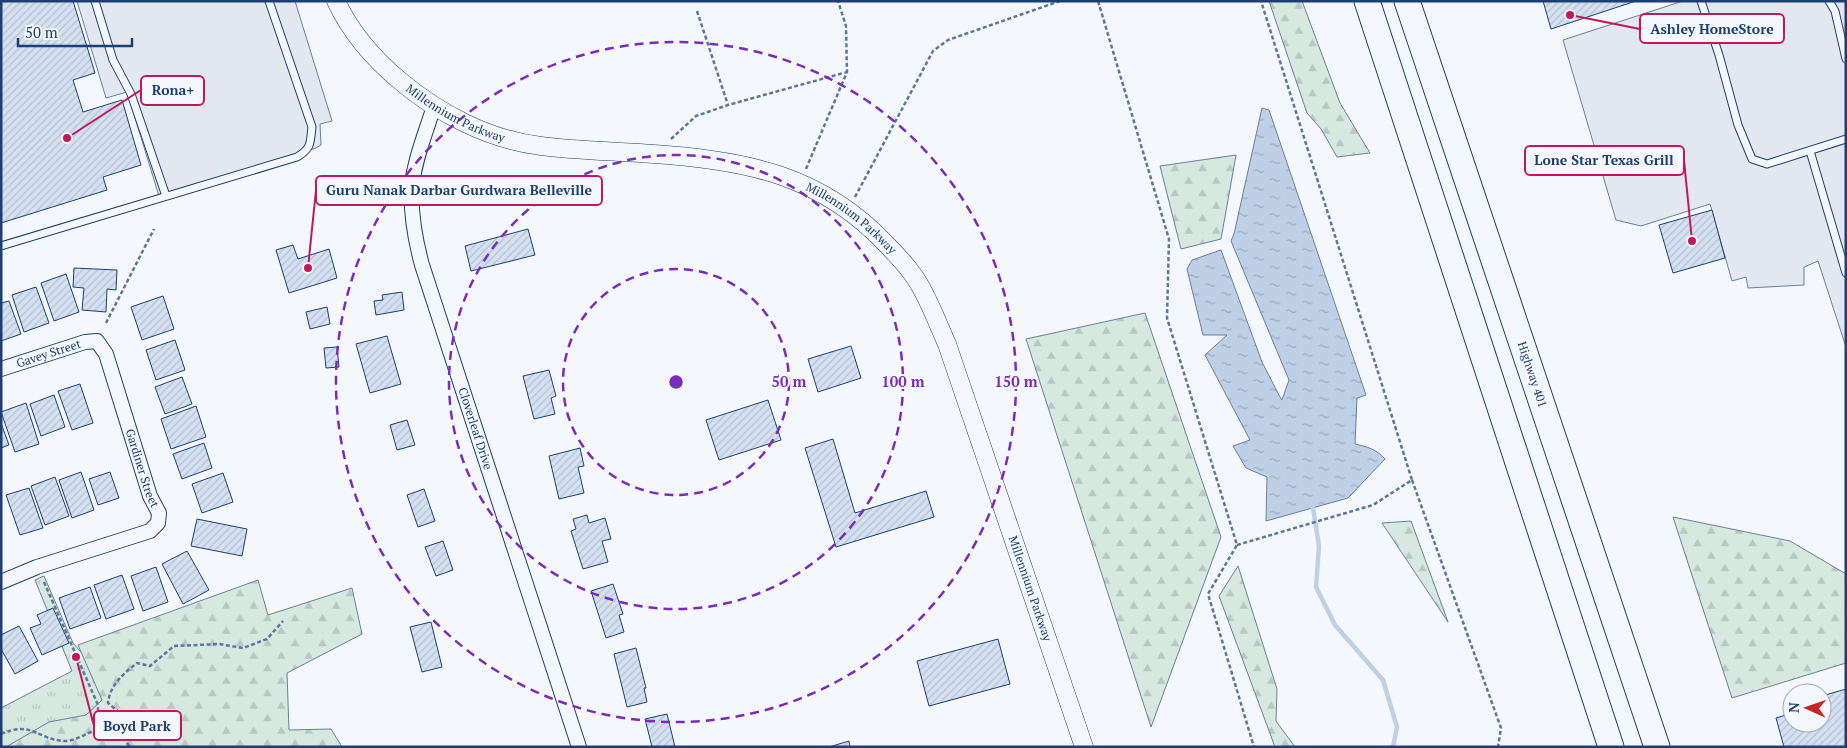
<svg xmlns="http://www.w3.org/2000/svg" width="1847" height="748" font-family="'PT Serif',serif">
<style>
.grass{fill:url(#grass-tufts);stroke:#687fa3}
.forest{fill:url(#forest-firs);stroke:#687fa3}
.parking{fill:#e3e8f0;stroke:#687fa3}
.water{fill:url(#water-ripples);stroke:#687fa3}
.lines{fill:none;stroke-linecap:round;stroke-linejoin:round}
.stream{stroke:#bed0e5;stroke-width:4.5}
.building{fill:url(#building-hatch);stroke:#1d3f73}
.service-casing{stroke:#1d3f73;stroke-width:9}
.minor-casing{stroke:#1d3f73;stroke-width:16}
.tertiary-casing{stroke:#1d3f73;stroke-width:19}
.motorway-casing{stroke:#1d3f73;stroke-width:27}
.path{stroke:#5e769c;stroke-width:2.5;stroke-dasharray:4 2.5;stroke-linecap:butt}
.service{stroke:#f4f7fb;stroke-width:7}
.minor{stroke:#f4f7fb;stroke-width:14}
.tertiary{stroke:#f4f7fb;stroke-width:18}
.motorway{stroke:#f4f7fb;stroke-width:25}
.ring{fill:none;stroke:#7b2cbf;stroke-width:2.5;stroke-dasharray:9 6}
.labels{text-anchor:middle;stroke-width:4;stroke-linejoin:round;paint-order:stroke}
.street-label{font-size:12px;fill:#1d3f73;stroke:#f4f7fb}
.centre{fill:#7b2cbf;stroke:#f4f7fb;stroke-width:2.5}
.ring-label{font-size:15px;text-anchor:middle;font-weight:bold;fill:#7b2cbf;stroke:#f4f7fb;stroke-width:4;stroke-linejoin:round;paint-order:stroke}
.leader{fill:none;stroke:#c2185b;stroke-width:2}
.callout-dot{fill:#c2185b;stroke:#f4f7fb;stroke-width:2}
.callout{fill:#f4f7fb;stroke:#c2185b;stroke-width:2}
.callout-label{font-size:14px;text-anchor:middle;font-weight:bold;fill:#1d3f73}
</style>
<defs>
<pattern id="grass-tufts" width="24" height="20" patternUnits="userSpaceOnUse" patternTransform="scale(1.25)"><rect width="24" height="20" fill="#d7e8df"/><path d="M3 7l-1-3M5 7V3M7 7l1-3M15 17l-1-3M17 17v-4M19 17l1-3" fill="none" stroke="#b8c8c3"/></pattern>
<pattern id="forest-firs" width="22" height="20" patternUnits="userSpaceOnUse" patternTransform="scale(1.25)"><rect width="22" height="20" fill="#d7e8df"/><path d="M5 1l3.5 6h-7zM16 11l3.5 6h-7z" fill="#b8c8c3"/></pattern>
<pattern id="water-ripples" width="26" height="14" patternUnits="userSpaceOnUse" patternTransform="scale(1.25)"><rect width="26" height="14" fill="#bed0e5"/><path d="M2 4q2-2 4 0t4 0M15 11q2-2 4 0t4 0" fill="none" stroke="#9aaabe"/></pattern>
<pattern id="building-hatch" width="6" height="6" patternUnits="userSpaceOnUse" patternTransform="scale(1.25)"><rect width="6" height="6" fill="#d5e0f0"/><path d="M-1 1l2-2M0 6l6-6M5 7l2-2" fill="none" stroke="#b6c1d1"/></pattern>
</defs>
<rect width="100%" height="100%" fill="#f4f7fb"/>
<path class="grass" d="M44,576L73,643L126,703L142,747H1V708L72,671L35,580Z"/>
<path class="forest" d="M1269,1H1302L1340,103L1370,153L1337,157L1321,129L1307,113Z
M1236,155L1221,239L1181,249L1160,166Z
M1145,313L1221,537L1151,727L1026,339Z
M1673,517L1790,541L1846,574V663L1732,698Z
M1411,521L1448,622L1382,523Z
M1238,566L1277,689L1276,721L1295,747H1275L1219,596Z
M258,580L268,615L352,588L362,634L287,673L289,730L331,729L342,747H6L49,722L86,715L102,700L78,645Z"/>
<path class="parking" d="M77,1H295L332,121L320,124L321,145L316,148L159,196L127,92L106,98Z
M1683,1H1846V347L1818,261L1804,267V285L1748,288L1746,277L1732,281L1710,204L1641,226L1616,220L1563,40Z"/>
<path class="water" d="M1262,108L1269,110L1366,395L1357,398L1355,444C1368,447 1376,449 1385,459L1348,498L1266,521L1267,477L1246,468L1233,446L1250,440L1205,355L1227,335H1203L1187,269L1192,260L1221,250L1262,362L1281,399L1282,400L1289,380L1231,241L1234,234Z"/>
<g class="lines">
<path class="stream" d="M1313,508L1319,546L1316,587L1335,625L1383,680L1397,727L1393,747"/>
</g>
<path class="building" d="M1,1H73L95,73L73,80L83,112L122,100L141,165L103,177L107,190L1,223Z
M1543,1H1636L1551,29Z
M1712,210L1725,258L1673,273L1659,225Z
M528,229L535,255L471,271L465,246Z
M293,245L298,259L329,249L337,278L289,293L276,250Z
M74,268L117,270L116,290L107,289L106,312L82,310L84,288L73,287Z
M66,274L79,312L54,321L41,283Z
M36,287L49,323L24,332L12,295Z
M402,292L404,310L376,315L374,301L383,300L382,295Z
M163,296L174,329L142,340L131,307Z
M9,301L21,334L1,341V303Z
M327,307L330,324L310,329L306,312Z
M387,336L401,384L370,393L356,344Z
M175,340L185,370L156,380L146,350Z
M851,346L861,378L818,392L808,359Z
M337,347L339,367L326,368L324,348Z
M549,370L556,396L551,398L555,414L534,419L523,376Z
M182,377L192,404L165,414L155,387Z
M80,384L93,423L72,430L58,391Z
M54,395L65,427L41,436L30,404Z
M768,400L781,440L719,460L706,420Z
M26,403L39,444L15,452L1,412Z
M196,406L206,437L171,449L161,419Z
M407,420L415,445L397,450L390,425Z
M1,423L9,445L1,448Z
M833,439L855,513L926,491L934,517L836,547L805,448Z
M204,443L212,468L182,479L173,454Z
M580,448L584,466L578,467L584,493L559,499L549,456Z
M81,472L94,510L72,518L59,480Z
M110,472L119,498L98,505L89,479Z
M223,473L233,502L202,513L192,484Z
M55,477L69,516L45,525L31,486Z
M29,488L43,528L20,535L6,495Z
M424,489L435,521L418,527L407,495Z
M587,515L589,523L605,518L611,539L602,541L608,562L583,569L571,531L576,529L573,519Z
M197,519L247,529L242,556L191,546Z
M443,541L453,570L436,576L425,547Z
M187,551L209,590L183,604L162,564Z
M156,567L168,602L143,611L131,576Z
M122,575L134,609L106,619L94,585Z
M613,584L623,614L619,615L624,632L606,638L591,591Z
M90,587L101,618L70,629L59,598Z
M53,608L69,643L42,655L30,628L41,624L37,615Z
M431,622L442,667L422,672L410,627Z
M19,626L38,661L15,674L1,649V635Z
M998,639L1010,684L929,706L917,661Z
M636,648L646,688H644L647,702L627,707L614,654Z
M1846,689V747H1784L1776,718L1792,713V723H1822V696Z
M667,714L675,747H652L645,719Z
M849,741L850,747H829Z"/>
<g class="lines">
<g class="service-casing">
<path id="service" d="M95,1L113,60L131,94L166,196
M1701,1L1719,55L1738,125L1752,159L1767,164L1846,139
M1829,1L1835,11L1846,59
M1810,151L1846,273
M1,246L297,157C312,148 310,143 312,127L269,1"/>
</g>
<g class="minor-casing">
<g id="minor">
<path id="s1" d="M434,106C426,132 415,158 412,185C410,213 415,239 422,265L579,747"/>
<path id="s2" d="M1,369L85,342L97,341L106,354L150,496L159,513L158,523L150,531L37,567L1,582"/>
</g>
</g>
<g class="tertiary-casing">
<g id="tertiary">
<path id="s3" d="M336,1C350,31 374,59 399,80C439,114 490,140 541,146C579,151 617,151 654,154C745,160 822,175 887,245C897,255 908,267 916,279C929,299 937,322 947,344L1084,747"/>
</g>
</g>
<g class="motorway-casing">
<g id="motorway">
<path d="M1367,1L1611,747"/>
<path id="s4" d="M1407,1L1657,747"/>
</g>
</g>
<path class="path" d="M1098,1L1169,239L1167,318L1237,545L1208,594L1254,747
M697,11L728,105
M671,139L696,116L728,105L847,72
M806,169L847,72L846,26L838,1
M855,197L933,51L948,40L1060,1
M106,323L154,229
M1412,480L1501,728L1498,747
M1237,545L1373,505L1412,480L1261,1
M44,582L98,705V729
M119,732L126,727V718L108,703C110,685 123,674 137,663L150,666L174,646L219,644L243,648L267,639L283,621
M1,734C33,720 37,740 65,741C81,741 94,725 110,729C120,732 124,739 130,747"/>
<use href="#service" class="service"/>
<use href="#minor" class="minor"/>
<use href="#tertiary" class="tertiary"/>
<use href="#motorway" class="motorway"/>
</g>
<g class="ring">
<circle cx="676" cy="382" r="113"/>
<circle cx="676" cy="382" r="227"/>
<circle cx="676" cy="382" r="340"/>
</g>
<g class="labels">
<g class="street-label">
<text dy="4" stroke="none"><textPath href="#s3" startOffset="168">Millennium Parkway</textPath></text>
<text dy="4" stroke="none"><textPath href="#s3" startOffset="586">Millennium Parkway</textPath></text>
<text dy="4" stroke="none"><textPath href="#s2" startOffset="50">Gavey Street</textPath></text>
<text dy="4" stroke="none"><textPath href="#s4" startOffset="394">Highway 401</textPath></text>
<text dy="4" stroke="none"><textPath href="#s1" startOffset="335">Cloverleaf Drive</textPath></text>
<text dy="4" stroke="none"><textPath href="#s2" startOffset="236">Gardiner Street</textPath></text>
<text dy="4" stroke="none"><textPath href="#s3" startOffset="1006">Millennium Parkway</textPath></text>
</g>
</g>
<circle cx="676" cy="382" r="8" class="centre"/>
<g class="ring-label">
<text x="789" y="387">50 m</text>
<text x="903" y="387">100 m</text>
<text x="1016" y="387">150 m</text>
</g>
<path class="leader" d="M1570 15L1640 29M67 138L141 90M1692 241L1684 160M308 268L316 190M76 657L94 726"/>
<g class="callout-dot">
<circle cx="1570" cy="15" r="5"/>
<circle cx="67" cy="138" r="5"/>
<circle cx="1692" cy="241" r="5"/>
<circle cx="308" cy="268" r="5"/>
<circle cx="76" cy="657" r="5"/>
</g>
<g class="callout">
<rect x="1640" y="14" width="144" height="29" rx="5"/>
<rect x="141" y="76" width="63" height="29" rx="5"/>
<rect x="1525" y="146" width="159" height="29" rx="5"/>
<rect x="316" y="176" width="286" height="29" rx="5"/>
<rect x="94" y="711" width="87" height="29" rx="5"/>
</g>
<g class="callout-label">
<text x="1712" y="34">Ashley HomeStore</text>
<text x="173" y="95">Rona+</text>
<text x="1604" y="165">Lone Star Texas Grill</text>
<text x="459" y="195">Guru Nanak Darbar Gurdwara Belleville</text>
<text x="137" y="731">Boyd Park</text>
</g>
<rect width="1847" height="748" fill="none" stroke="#1d3f73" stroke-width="5"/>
<g transform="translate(1807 708) rotate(272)"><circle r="24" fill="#f4f7fb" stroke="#9eadc5"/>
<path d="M0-4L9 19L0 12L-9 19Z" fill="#c62828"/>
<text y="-8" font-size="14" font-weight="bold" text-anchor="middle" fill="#1d3f73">N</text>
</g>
<path d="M18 38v8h114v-8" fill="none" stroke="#1d3f73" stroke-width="2.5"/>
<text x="25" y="38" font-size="15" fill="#1d3f73" stroke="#f4f7fb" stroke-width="4" paint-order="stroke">50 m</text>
</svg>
